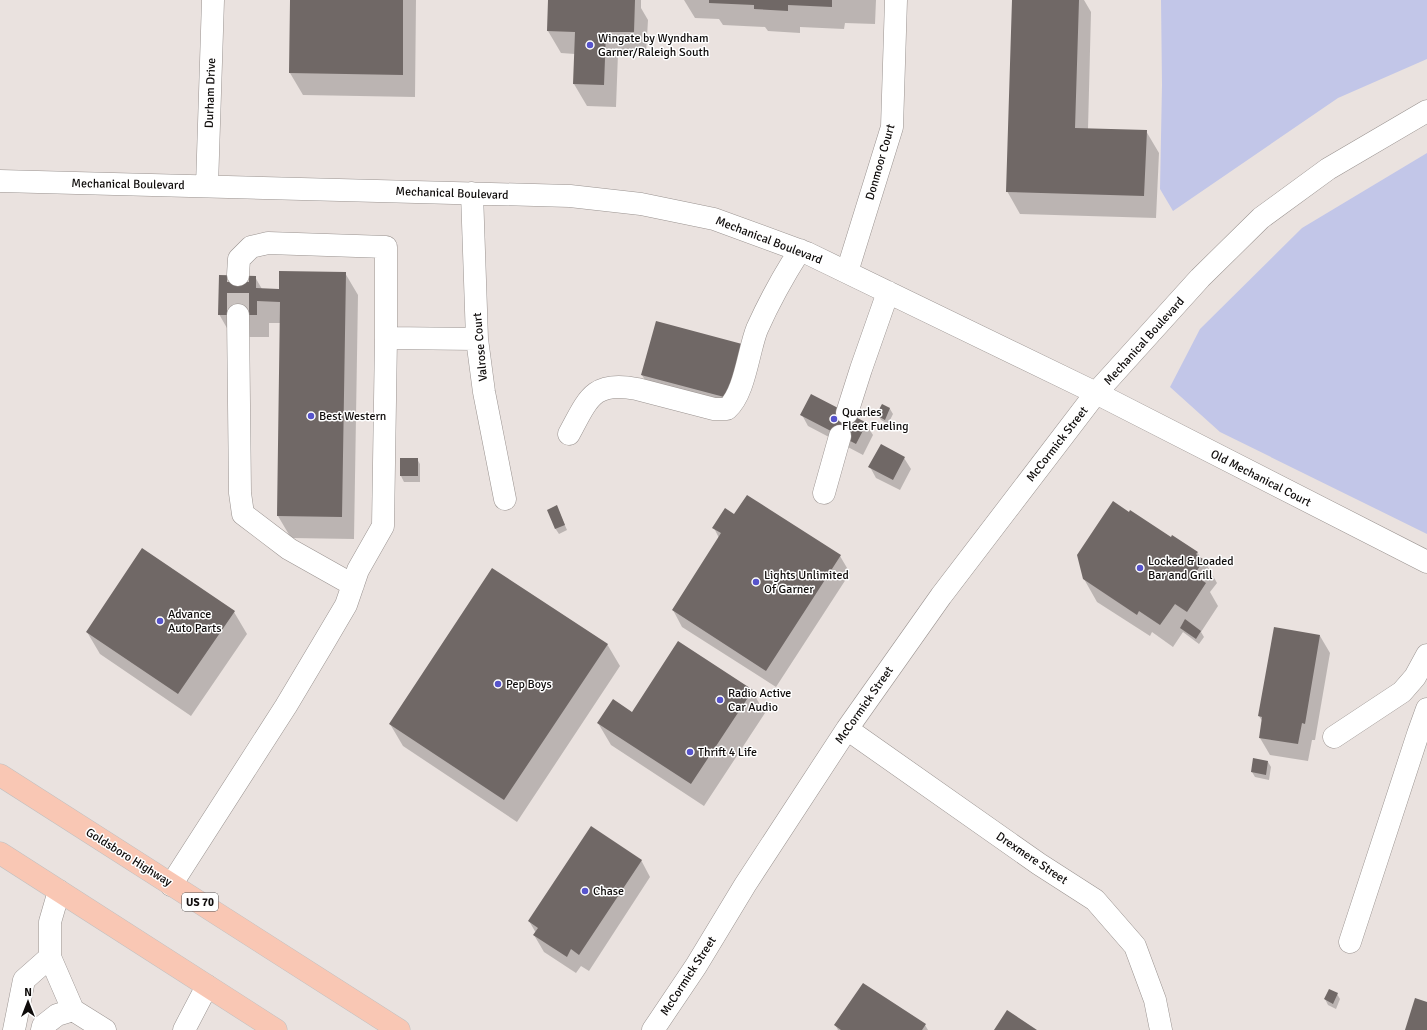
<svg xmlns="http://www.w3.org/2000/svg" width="1427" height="1030" font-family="Signika,sans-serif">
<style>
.green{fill:#c2c6e8}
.shadow{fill:#0003}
.building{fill:#706866}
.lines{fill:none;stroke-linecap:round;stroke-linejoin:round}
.minor-tunnel{stroke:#c9c2bf;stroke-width:22;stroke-dasharray:22 11;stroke-linecap:butt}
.minor-casing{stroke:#9a9390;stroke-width:23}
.major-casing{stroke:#c1c0c0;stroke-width:23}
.minor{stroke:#fff;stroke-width:22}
.major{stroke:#f9c7b4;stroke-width:22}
.poi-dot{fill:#5754cb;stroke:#fff;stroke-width:1.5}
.labels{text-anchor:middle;stroke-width:3;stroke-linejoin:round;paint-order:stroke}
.shield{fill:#fff;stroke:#575554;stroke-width:1}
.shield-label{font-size:11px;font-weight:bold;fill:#0f0c0b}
.poi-label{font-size:12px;fill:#0f0c0b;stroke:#fff;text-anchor:start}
.street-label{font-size:12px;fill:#0f0c0b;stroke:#fff}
</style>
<rect width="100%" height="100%" fill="#eae2df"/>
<path class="green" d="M1161,0H1427V59L1338,98L1173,211L1160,189L1162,85Z
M1427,153V534L1220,432L1170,387L1200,329L1302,228Z"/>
<path class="shadow" d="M291,0H416L415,97L303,95L290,73Z
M549,0H641V8L648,20L646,54L618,53L616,107L587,106L574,84L575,54L561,53L548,31Z
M684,0H876L875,24L845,23L844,29L800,27V33L768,31L765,27L723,25L719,19L695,18Z
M1013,0H1084L1091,12L1088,129L1146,131L1159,153L1156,218L1020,214L1007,191Z
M345,273L358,295L354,539L291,538L278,516L281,323H269V337H232L219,314L255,277L262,289L280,290Z
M751,362L737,414L652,392L642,375Z
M882,405L890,409L893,414L888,424L881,420L878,415Z
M802,415L866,424L873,435L863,455L808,426Z
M904,458L911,469L900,490L876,478L870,467Z
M401,459H417L420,464V482H404L401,476Z
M557,507L567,530L559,534L555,528Z
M735,516L840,556L850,573L776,687L682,627L673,610L719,538L714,528Z
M1171,539L1197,552L1201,558L1204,560L1217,583L1210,592L1218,606L1201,632L1204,637L1199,644L1183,632L1173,647L1152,632L1150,636L1097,602L1084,579Z
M234,612L247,634L191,716L100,654L87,632Z
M1275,628L1320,636L1330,653L1315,740H1312L1308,761L1270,755L1260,738L1263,722L1259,716Z
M607,644L620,666L517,822L403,746L390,724Z
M752,691L765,713L704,806L611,745L598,723L632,714Z
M1268,762L1271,767L1269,780L1255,777L1252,772Z
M641,860L650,877L589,971L581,966L576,973L544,952L534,935L536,933L529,921Z
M1337,994L1340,999L1336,1009L1328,1005L1325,999Z
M925,1025L928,1030H838L836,1026Z"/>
<path class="building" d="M290,0H403V75L289,73Z
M548,0H635L634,32H606L604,85L573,84L575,32L547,31Z
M709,0H832V7L788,5V11L754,9V5L709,3Z
M1012,0H1079L1075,128L1147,130L1144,196L1006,192Z
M279,271L346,272L342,517L277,516L280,302L257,301V315H218L219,275L256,276V288L279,289Z
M656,321L742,344L728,398L641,375Z
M811,394L867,423L856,444L800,415Z
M882,404L890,408L885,420L876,415Z
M881,444L905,457L893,480L868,467Z
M400,458H418V476H400Z
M747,495L841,555L766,671L672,610L721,533L712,528L725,508L734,514Z
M1113,501L1129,512L1130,510L1171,537L1172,535L1198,552L1196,554L1204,560L1194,575L1206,583L1187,612L1175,604L1160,625L1139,611L1137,615L1083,579L1077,555Z
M557,505L565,525L555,529L547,510Z
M142,548L235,611L178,694L86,632Z
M492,568L608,644L504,800L389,724Z
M1185,619L1201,631L1196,639L1180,628Z
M1274,627L1320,635L1305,724L1302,723L1298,744L1259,738L1262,717L1258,716Z
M678,641L753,690L691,784L597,723L613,699L632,712Z
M1253,758L1268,761L1266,775L1251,772Z
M591,826L642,860L579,955L571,949L567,957L533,935L538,928L528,921Z
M863,983L926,1024L922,1030H841L834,1025Z
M1329,989L1338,993L1333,1004L1324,999Z
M1415,998L1427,1002V1030H1405Z
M1007,1010L1037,1030H994Z"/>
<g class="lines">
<path class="minor-tunnel" d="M238,315V275"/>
<g class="minor-casing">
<path id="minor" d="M0,181L570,196L641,204L714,219L807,253L1096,393L1427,562
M207,186L213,0
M472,193L477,339L484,392L505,499
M847,272L892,127L896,0
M238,275L239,259L251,247L268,243L386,247V338
M238,315L240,493L243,514L289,549L353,585
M847,413L861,369L888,292
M569,434C588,399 593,380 637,389L714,409H727C745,393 748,352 757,329C769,302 784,275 800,250
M824,493L840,436
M847,729L1039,864L1095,900L1135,946L1155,1000L1161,1030
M1334,737L1402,692L1415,677L1427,655
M171,885L286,706L323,644L346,605L358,570L383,526L386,338L477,339
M59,891L50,922V957L73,1010L105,1030
M1350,942L1418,734L1427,709
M14,1030L24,980L50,957
M42,1030L43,1026L57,1015L73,1010
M184,1030L207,986
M653,1030L696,966L745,885L847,729L941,596L1096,393L1200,278L1261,218L1328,169L1427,111"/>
</g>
<g class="major-casing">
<path id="major" d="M0,775L399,1030
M0,853L276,1030"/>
</g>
<use href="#minor" class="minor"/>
<use href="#major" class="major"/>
</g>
<g class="poi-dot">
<circle cx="590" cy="45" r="4"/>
<circle cx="311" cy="416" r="4"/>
<circle cx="834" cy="419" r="4"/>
<circle cx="1140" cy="568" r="4"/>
<circle cx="756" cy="582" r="4"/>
<circle cx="160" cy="621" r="4"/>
<circle cx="498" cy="684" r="4"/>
<circle cx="720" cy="700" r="4"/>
<circle cx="690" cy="752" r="4"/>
<circle cx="585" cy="891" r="4"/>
</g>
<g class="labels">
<rect class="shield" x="182" y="893" width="36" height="18" rx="3"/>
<g class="shield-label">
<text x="200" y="906">US 70</text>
</g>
<g class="poi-label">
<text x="598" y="42">Wingate by Wyndham<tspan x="598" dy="14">Garner/Raleigh South</tspan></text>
<text x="842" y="416">Quarles<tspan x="842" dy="14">Fleet Fueling</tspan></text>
<text x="319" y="420">Best Western</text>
<text x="1148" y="565">Locked &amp; Loaded<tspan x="1148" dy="14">Bar and Grill</tspan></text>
<text x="764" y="579">Lights Unlimited<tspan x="764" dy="14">Of Garner</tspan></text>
<text x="168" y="618">Advance<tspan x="168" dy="14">Auto Parts</tspan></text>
<text x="506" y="688">Pep Boys</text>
<text x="728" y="697">Radio Active<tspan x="728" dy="14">Car Audio</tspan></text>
<text x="698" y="756">Thrift 4 Life</text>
<text x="593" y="895">Chase</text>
</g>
<g class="street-label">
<text transform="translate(210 93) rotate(-88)" y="4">Durham Drive</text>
<text transform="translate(880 162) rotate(-74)" y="4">Donmoor Court</text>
<text transform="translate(128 184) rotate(1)" y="4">Mechanical Boulevard</text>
<text transform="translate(452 193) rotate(2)" y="4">Mechanical Boulevard</text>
<text transform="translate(769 240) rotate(21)" y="4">Mechanical Boulevard</text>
<text transform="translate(1144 341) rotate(-48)" y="4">Mechanical Boulevard</text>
<text transform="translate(480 347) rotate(-95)" y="4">Valrose Court</text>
<text transform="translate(1057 444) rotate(-52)" y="4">McCormick Street</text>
<text transform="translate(1261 478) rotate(27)" y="4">Old Mechanical Court</text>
<text transform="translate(864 705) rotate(-55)" y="4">McCormick Street</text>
<text transform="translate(129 857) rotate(32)" y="4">Goldsboro Highway</text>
<text transform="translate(1032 858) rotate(34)" y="4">Drexmere Street</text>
<text transform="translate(688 976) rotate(-57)" y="4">McCormick Street</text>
</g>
</g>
<g transform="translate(28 1002)" stroke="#ffffff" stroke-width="3" paint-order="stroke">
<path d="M0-3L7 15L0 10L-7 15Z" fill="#0f0c0b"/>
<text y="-6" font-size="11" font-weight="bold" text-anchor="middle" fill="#0f0c0b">N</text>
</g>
</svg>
